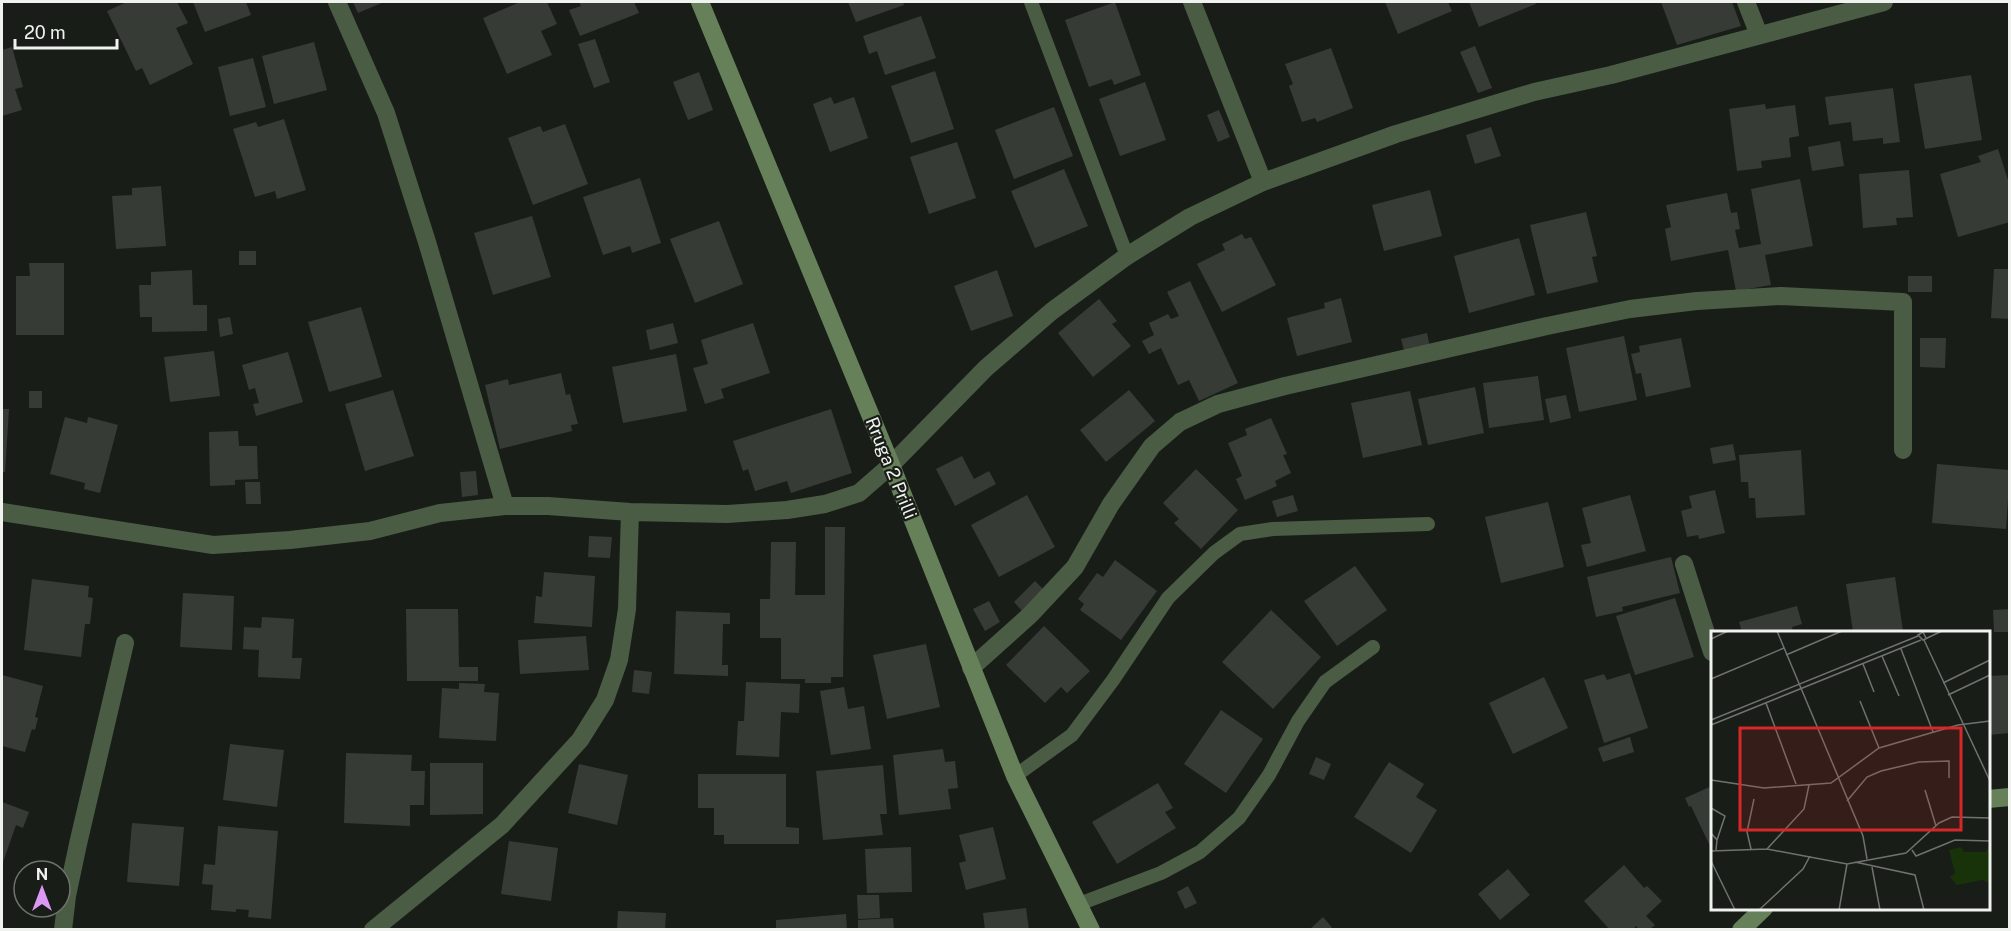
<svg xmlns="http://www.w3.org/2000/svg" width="2011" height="931" font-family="'Public Sans',sans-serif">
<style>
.building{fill:#373b36}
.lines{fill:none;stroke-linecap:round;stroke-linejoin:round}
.lane{stroke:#4b5c44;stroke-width:14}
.street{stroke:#4b5c44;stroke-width:18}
.secondary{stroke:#66815a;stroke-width:18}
.labels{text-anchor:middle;stroke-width:4.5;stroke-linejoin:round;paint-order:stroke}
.street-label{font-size:18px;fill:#f0f2ef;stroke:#191d18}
.inset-road{fill:none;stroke:#6f726e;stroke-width:1.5}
.view{fill:#d62828;fill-opacity:0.15;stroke:#d62828;stroke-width:3}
.inset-edge{fill:none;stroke:#f0f2ef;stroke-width:3}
</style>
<rect width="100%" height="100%" fill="#191d18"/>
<path class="building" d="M127,2H177L188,23L176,28L193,64L150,85L142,68L136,71L107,11Z
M193,2H246L251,15L205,32Z
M353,2H384L358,13Z
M520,2H547L557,24L541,31L552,55L507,74L483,18Z
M579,2H634L639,13L580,36L569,10L581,6Z
M848,2H903L904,5L856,22Z
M1115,2L1141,75L1114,85L1112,79L1089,87L1065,20Z
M1385,2H1448L1452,11L1398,34Z
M1469,2H1535L1536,4L1479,27Z
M1661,2H1732L1741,26L1677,45Z
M921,16L936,58L885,75L877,51L869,54L863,36Z
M595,39L610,82L594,88L578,44Z
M314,42L327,90L274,104L262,56Z
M1475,46L1492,88L1478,93L1460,52Z
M12,47L23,87L15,89L22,110L2,116V50Z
M1331,48L1353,108L1317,122L1315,118L1302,122L1289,86L1293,84L1285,64Z
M253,58L266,107L230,116L218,67Z
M935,71L954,129L911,143L891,86Z
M699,72L713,110L688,120L673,82Z
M1971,75L1982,140L1925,149L1914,84Z
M1145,82L1166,140L1120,156L1099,99Z
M1893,88L1900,142L1883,144V138L1853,141L1851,122L1829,125L1825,97Z
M831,97L834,104L854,97L868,138L830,152L813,104Z
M1765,104L1766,109L1795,105L1799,136L1789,138L1791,157L1761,161L1762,168L1737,171L1729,109Z
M1054,107L1073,156L1014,179L995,130Z
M1219,110L1230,137L1218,142L1207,115Z
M284,119L306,190L277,199L275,191L255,197L233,129L256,122L258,127Z
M565,124L588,184L533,205L508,138L540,126L543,132Z
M1491,127L1501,156L1475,164L1466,135Z
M1840,141L1844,166L1812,171L1808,147Z
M957,142L976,198L929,214L910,157Z
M1998,149L2010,186V222L1958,237L1940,174L1981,162L1978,156Z
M1064,169L1088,226L1035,248L1011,191Z
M1909,170L1913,217L1896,218L1897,225L1863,228L1859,174Z
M640,178L661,243L632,253L630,246L603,255L583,197Z
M1800,179L1813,246L1765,255L1771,285L1736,291L1728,250L1671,261L1665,229L1671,227L1666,205L1727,193L1731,213L1737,212L1740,229L1735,230L1739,248L1761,244L1751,189Z
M161,186L166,246L116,249L112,196L132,195V188Z
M1430,190L1442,236L1384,251L1372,205Z
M1586,212L1597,256L1592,257L1598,282L1547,294L1530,225Z
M532,216L551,277L493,295L474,233Z
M719,221L743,284L695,303L670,239Z
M1242,234L1245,239L1251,237L1276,285L1222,312L1197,264L1225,250L1222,244Z
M1519,238L1535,295L1469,313L1454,256Z
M239,251H256V265H239Z
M29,263H64V335H16V276H30Z
M1994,269H2010V319L1991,318Z
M192,270L193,305H207V331L152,332V317H140L139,285H151V272Z
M997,270L1013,316L971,331L954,286Z
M1908,276H1932V292H1908Z
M1190,281L1238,383L1199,401L1189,380L1178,385L1161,348L1149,354L1142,341L1154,335L1149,323L1168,314L1171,319L1179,316L1167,292Z
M1341,298L1352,342L1297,356L1287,318L1325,308L1324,303Z
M1099,299L1117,321L1112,324L1131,346L1093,377L1058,333Z
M361,307L382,377L329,392L308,322Z
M230,317L233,334L220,337L218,319Z
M673,323L678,343L650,350L646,330Z
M753,323L770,373L721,389L724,398L705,404L693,368L708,364L701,340Z
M1427,333L1430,347L1405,354L1401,339Z
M1624,336L1637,400L1579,412L1566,348Z
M1681,338L1691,387L1646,397L1641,373L1636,374L1631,354L1640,352L1639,346Z
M1920,338H1946L1945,368L1920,367Z
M214,351L220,396L170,402L164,357Z
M288,352L303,402L256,416L253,404L259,403L255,388L249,390L242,365Z
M676,354L687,411L623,423L612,367Z
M561,373L566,395L570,394L578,424L571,425L572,431L500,449L485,385L508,379L509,385Z
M1538,376L1544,420L1489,428L1483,383Z
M1475,387L1484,433L1428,445L1418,399Z
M393,390L414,456L365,471L345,404Z
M1129,390L1155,421L1106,462L1080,430Z
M29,391H42V408H29Z
M1410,391L1422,445L1363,458L1351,403Z
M1566,395L1571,418L1550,423L1545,399Z
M2,409H9L5,472H2Z
M831,409L852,473L791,493L787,481L755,491L748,469L743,471L733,441Z
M65,417L87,423L88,417L118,425L100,493L84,489L85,483L50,474Z
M1271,418L1287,454L1283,455L1291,473L1275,481L1277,486L1245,500L1236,479L1242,476L1228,443L1247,435L1245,429Z
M238,431L239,446H257L258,479L235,480V485L210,486L209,432Z
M1733,444L1736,460L1713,464L1710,448Z
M1801,450L1805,515L1756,518L1755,498H1749L1748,482H1741L1739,455Z
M962,456L974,479L989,471L996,484L955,506L936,469Z
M1937,464L2010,470L2006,529L1932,523Z
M1196,469L1238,510L1201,549L1174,523L1179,519L1163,503Z
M476,471L478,495L462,497L460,472Z
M245,482H260L261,504H246Z
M1715,490L1725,533L1699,539L1698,535L1687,537L1681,511L1692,508L1689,496Z
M1027,495L1055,547L999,577L971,525Z
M1293,495L1298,511L1277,517L1272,501Z
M1630,495L1646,551L1587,567L1581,545L1591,543L1582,508Z
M1548,502L1564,567L1501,583L1485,517Z
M825,527H845L843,677H831V683H805V679H781V638H760V599H770L771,542H796L795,595H825Z
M589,536L612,537L610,558L588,557Z
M1671,557L1680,593L1622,607L1623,611L1596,617L1587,577Z
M1115,560L1157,591L1121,640L1080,610L1084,604L1078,599L1097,573L1103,577Z
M1355,566L1387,610L1337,646L1304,601Z
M544,572L595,576L592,627L534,623L536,596L542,597Z
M1895,577L1903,631L1853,632L1846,584Z
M32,579L89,586L88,597L93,598L90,624H85L81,657L24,650Z
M1035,581L1045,591L1023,612L1014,602Z
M183,593L234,596L232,650L180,647Z
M1675,598L1694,657L1635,675L1616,616Z
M989,601L1000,622L985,631L973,609Z
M1797,606L1802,624L1792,627L1793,632H1742L1739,622Z
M406,609H458L459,667H478V681H407Z
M2010,609V632H1994L1993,610Z
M1271,610L1321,657L1273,709L1222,662Z
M676,611L730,613V624H723L722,665H728V676L674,674Z
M262,617L294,619L292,658H302L300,679L258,677L259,650L243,649L244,627L261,628Z
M1044,626L1090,671L1067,693L1061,687L1045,703L1006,665Z
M586,636L589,670L520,674L518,640Z
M926,644L940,707L887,719L873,655Z
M634,670L652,672L649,694L632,692Z
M1630,673L1648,728L1604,743L1584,680L1604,674L1607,680Z
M2,675L43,686L35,717L38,718L35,730L32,729L25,752L2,746Z
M2010,675V733L1988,735V676Z
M1544,677L1568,728L1513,754L1489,703Z
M746,682L800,684L799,713L781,712L779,757L736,755L738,721H744Z
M459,683L485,684L484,692L499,693L496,741L439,738L442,688L459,689Z
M844,687L848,709L864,706L871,749L831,755L820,691Z
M1221,710L1263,739L1226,793L1184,764Z
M1630,737L1634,752L1603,762L1598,748Z
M230,744L284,750L277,807L223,800Z
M943,749L945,762L955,761L958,788L948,789L951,809L899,815L893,755Z
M346,753L412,755L411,771H425L424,805H410V826L344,823Z
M1316,757L1331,764L1324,780L1309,774Z
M1389,762L1424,784L1416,797L1437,810L1411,853L1354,817Z
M430,763H483V814L430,815Z
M579,764L628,775L617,825L568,813Z
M883,765L887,814H880L883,835L823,840L816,771Z
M698,774H786V827L799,828V844H724V835H714V808H698Z
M1158,783L1173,808L1165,812L1176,828L1117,864L1092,822Z
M1712,786V848H1711L1691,806L1689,807L1685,798Z
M2,802L29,812L23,828L16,825L2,865Z
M132,823L184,827L179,886L127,882Z
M218,826L278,831L271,919L248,917L249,910L236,909V912L211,910L213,885L202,884L204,864L215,865Z
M993,827L1006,879L966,890L959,863L966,861L959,835Z
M509,841L558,848L551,901L501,894Z
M911,847L912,892L867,893L865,849Z
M1624,865L1644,888L1647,886L1662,901L1646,916L1655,925L1649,930H1639L1636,926L1633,930H1610L1584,901Z
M1508,869L1530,895L1500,920L1478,894Z
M1188,886L1197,903L1185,909L1177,892Z
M857,895H879L880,918L858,919Z
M1026,908L1029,930H985L983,913Z
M618,911L666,913L665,930H617Z
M846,914L847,930H776V920Z
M1323,917L1334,930H1309Z
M893,918L894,930H858V920Z"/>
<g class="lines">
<path class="lane" d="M1031,2L1127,256
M1015,776L1072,735L1113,680L1168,598L1214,553L1240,534L1273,529L1428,524
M1079,904L1161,873L1200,852L1239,818L1269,775L1298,721L1325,682L1373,647"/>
<path class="street" d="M337,2L386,113L427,242L505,506
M1192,2L1263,182
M1746,2L1759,35
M2,512L213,545L290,540L370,531L440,513L505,506H548L630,512L727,514L787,510L825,504L859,493L891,465L986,368L1052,311L1127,256L1190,217L1263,182L1396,134L1534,92L1611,75L1884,2
M1684,564L1712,652
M971,668L1030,615L1075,567L1111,504L1152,446L1180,422L1218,404L1285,386L1547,326L1630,309L1697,301L1781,296L1903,302V450
M63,930L67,896L78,844L125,643
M373,930L502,825L580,740L605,700L619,660L627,609L630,512"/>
<path class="secondary" d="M700,2L891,465L1015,776L1091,930
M1988,799L2010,797
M1741,930L1764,908"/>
</g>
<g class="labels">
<g class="street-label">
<text transform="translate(891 468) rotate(68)" y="6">Rruga 2 Prilli</text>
</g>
</g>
<g transform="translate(1711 631)">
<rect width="279" height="279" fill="#191d18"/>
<path d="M279,213V252L271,249L246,254L239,246L244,242L238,219L250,216L253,221H275Z" fill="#183209"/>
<path class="inset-road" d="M66,0L152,205L156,228M215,7L212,1L207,4L212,9L231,0M0,8L17,0M213,9L279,150M190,18L222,101M75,24L131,0M171,25L188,65M152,33L163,61M0,48L73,17M232,52L279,29M237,64L279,44M149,70L168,117M55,72L85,153M0,89L207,5M0,94L210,9M0,149L53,157L120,152L168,117L247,94L279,90M214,159L225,195M136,170L156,146L170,140L208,131L238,130V147M0,177L14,185L6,209M0,202L6,209L5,219M40,218L36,201L43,168M56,218L93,178L98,154M201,219L205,225L244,209L279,210M0,220L56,218L136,233L195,222L228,192L241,186L279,187M0,230L24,279M144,231L204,244L213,279M161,236L169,279M48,279L92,238L99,225M128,279L136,233"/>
<path class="view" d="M29,97H250V199H29Z"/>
<rect width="279" height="279" class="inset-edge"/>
</g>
<rect width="2011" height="931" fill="none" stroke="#f0f2ef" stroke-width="6"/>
<g transform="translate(42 889)"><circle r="28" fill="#191d18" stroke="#6f726e" stroke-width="1.5"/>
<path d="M0-4.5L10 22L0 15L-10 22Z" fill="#db99f5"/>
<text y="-9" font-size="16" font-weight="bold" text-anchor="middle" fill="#f0f2ef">N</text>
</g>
<path d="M15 39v9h102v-9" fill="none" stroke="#f0f2ef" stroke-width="3"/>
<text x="24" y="39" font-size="18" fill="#f0f2ef" stroke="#191d18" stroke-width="4.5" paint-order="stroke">20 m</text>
</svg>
